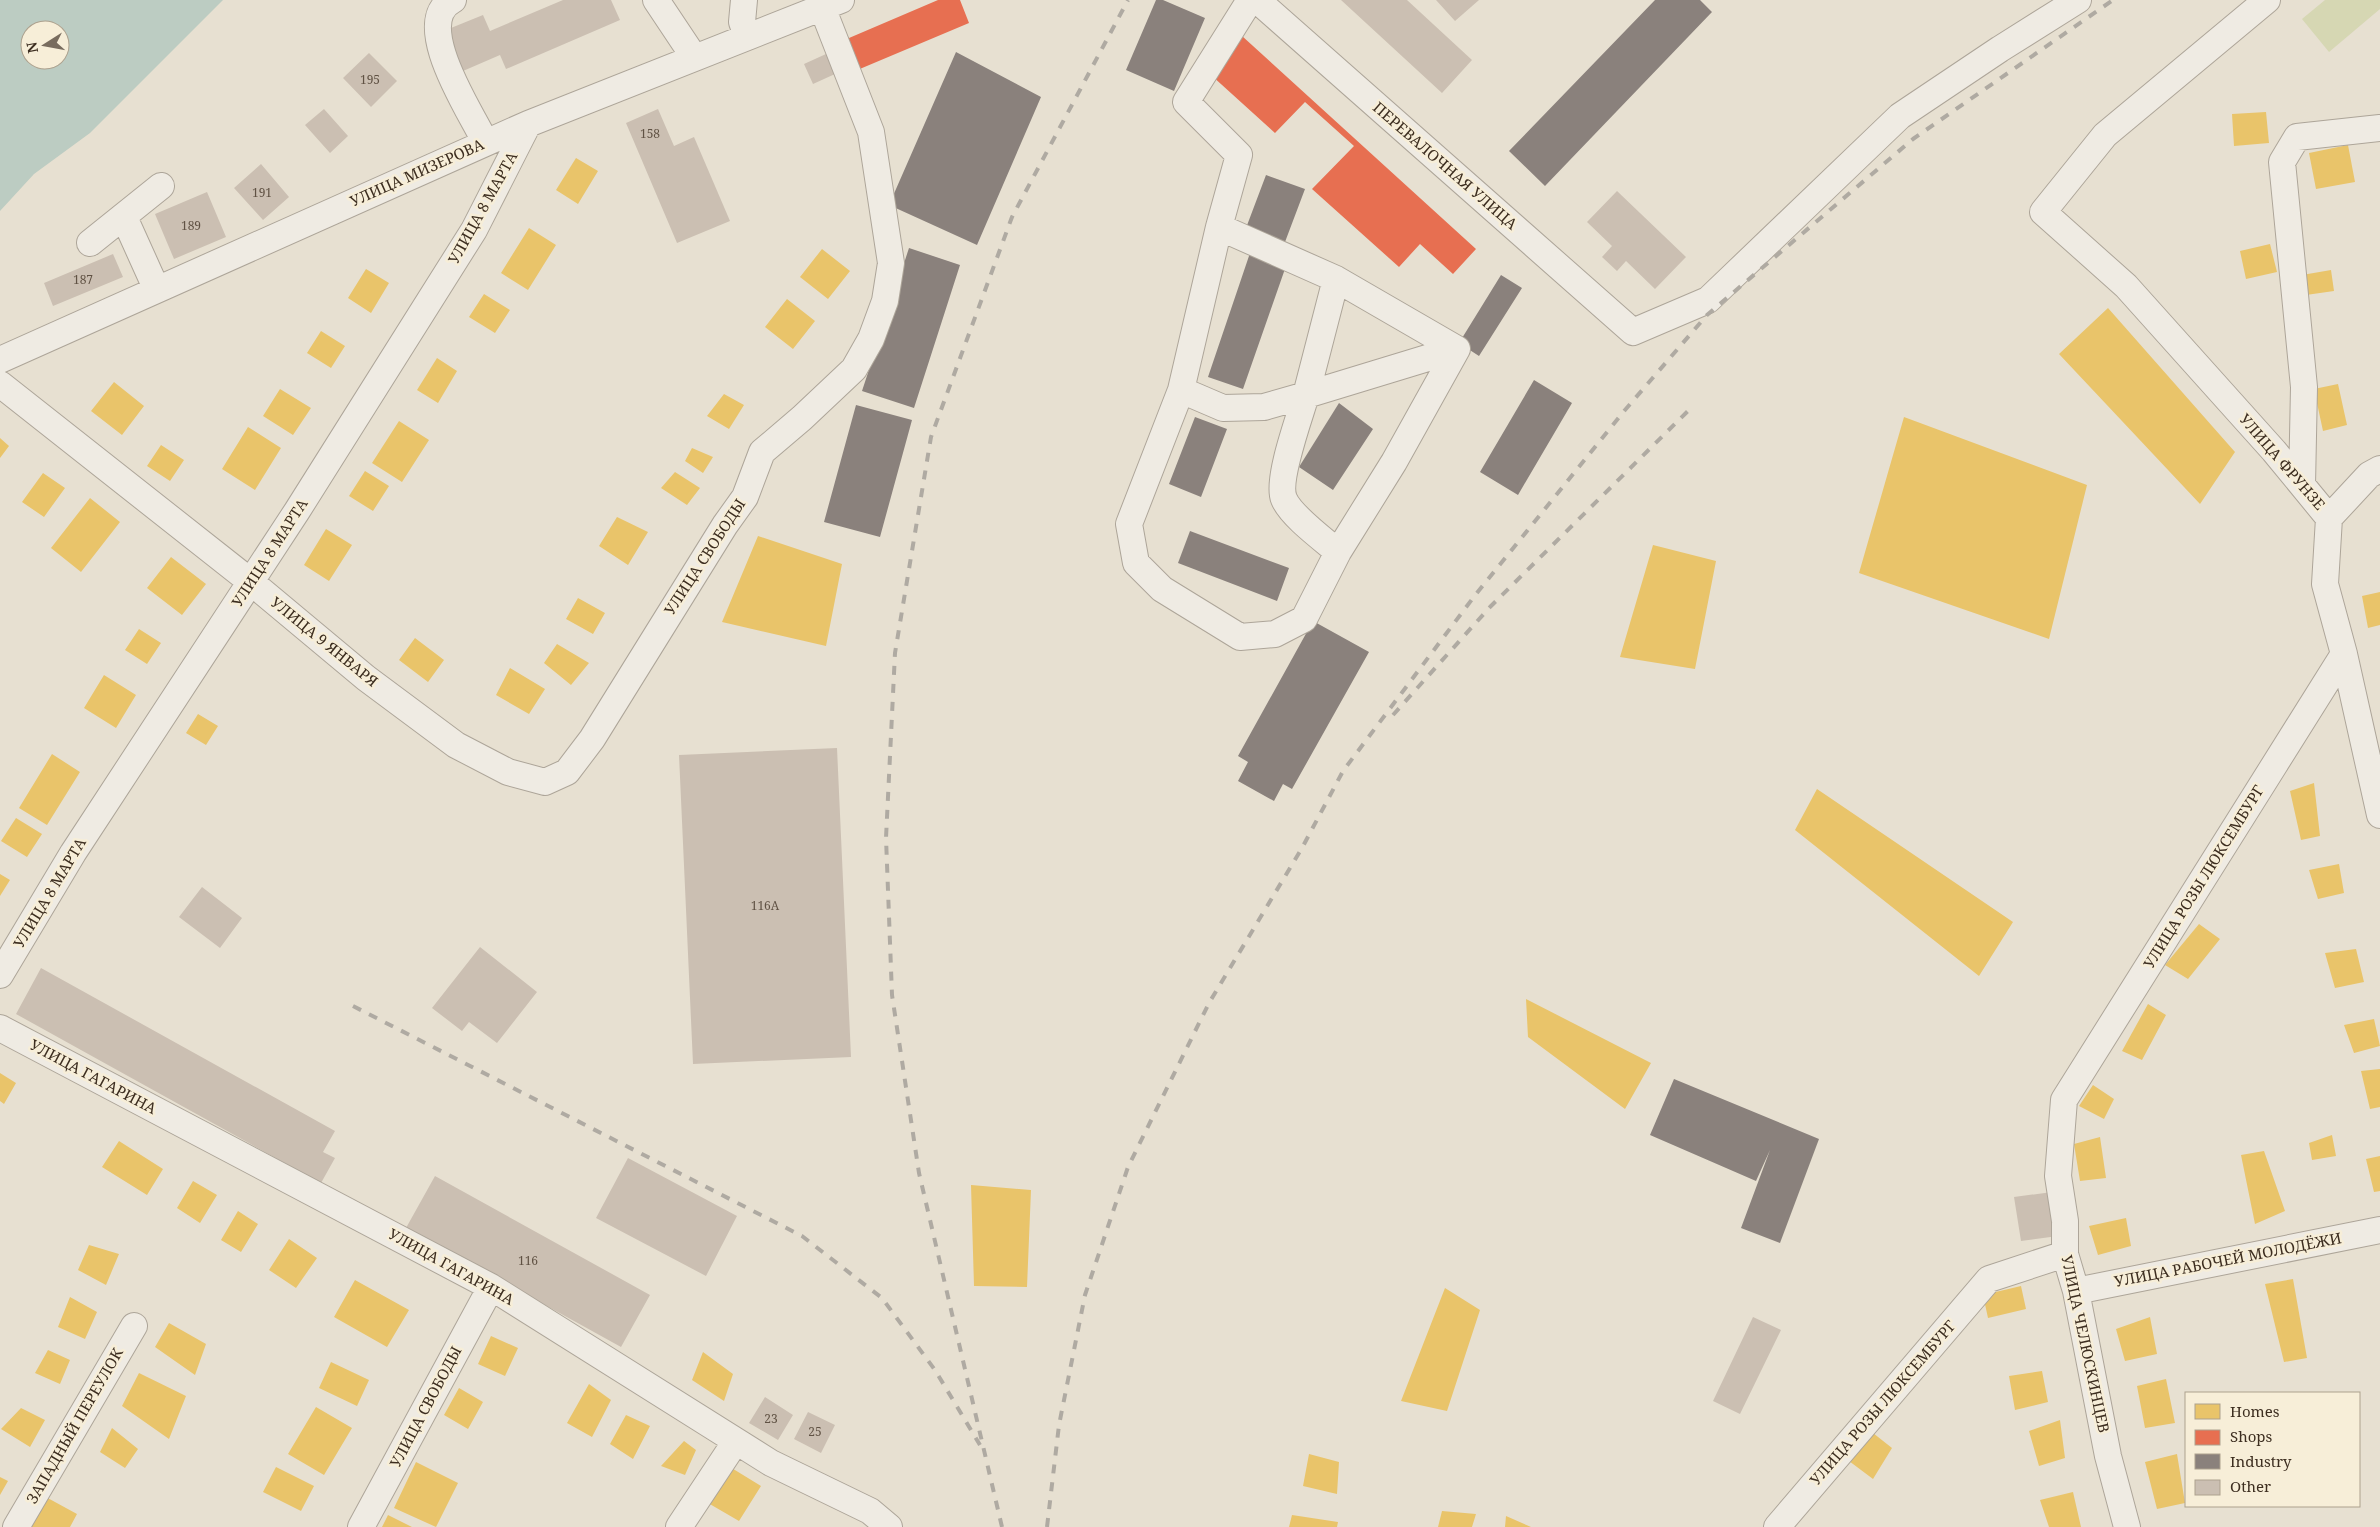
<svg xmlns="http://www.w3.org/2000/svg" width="2380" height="1527" font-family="'Noto Serif',serif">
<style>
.green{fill:#d6d7b3}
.water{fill:#bcccc2;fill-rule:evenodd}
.homes{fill:#e9c46a}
.shops{fill:#e76f51}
.industry{fill:#8a817c}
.building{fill:#cbbfb2}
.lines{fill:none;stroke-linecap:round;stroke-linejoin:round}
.minor-casing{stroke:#ada599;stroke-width:28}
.minor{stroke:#efebe3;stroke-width:26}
.rail{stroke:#afaaa2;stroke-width:4;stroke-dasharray:9 9;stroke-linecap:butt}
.labels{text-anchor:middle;stroke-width:5;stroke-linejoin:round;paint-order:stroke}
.number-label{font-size:12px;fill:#605244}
.street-label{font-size:15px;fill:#3d2e20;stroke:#f7eed8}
</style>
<rect width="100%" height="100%" fill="#e7e0d1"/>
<path class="green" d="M2325,0H2380V9L2329,52L2302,19Z"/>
<path class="water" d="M0,0H223L90,133L34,174L0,211ZM30,30H60V60H30Z"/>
<path class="homes" d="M2266,112L2269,143L2234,146L2232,114Z
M2348,145L2355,182L2316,189L2309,153Z
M576,158L598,171L578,204L556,190Z
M529,228L556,245L528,290L501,273Z
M2270,244L2277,272L2246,279L2240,251Z
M822,249L850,271L828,299L800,277Z
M366,269L389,283L371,313L348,298Z
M2331,270L2334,291L2306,295L2302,275Z
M484,294L510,310L495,333L469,317Z
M787,299L815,321L793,349L765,327Z
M2108,308L2235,452L2200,504L2059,354Z
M321,331L345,346L331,368L307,353Z
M437,358L457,371L438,403L417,390Z
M114,382L144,406L122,435L91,411Z
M2338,384L2347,425L2323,431L2314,389Z
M280,389L311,408L293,435L263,416Z
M724,394L744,405L729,429L707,416Z
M1904,417L2087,485L2049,639L1859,573Z
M399,421L429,440L402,482L372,463Z
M248,427L281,448L255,490L222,469Z
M0,438L9,446L0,458Z
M161,445L184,460L170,481L147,466Z
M692,448L713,457L703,473L685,461Z
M365,471L389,486L373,511L349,496Z
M675,472L700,488L687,505L661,488Z
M43,473L65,488L44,517L22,502Z
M90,498L120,522L81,572L51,548Z
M617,517L648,532L628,565L599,546Z
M326,529L352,545L329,581L304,565Z
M758,536L842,564L826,646L722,622Z
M1653,545L1716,561L1695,669L1620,657Z
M171,557L206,584L182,615L147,588Z
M2380,592V625L2368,628L2362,596Z
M578,598L605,613L593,634L566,619Z
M139,629L161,643L147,664L125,650Z
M415,638L444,660L428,682L399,660Z
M557,644L589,663L571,685L544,663Z
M510,668L545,689L529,714L496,695Z
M104,675L136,695L116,728L84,708Z
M198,714L218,726L206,745L186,733Z
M52,754L80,772L47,825L19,808Z
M2314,783L2320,836L2301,840L2290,791Z
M1817,789L2013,922L1979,976L1795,830Z
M16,818L42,834L27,857L1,841Z
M2339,864L2344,893L2318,899L2309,870Z
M0,874L10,880L0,896Z
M2199,924L2220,939L2188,979L2165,965Z
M2356,949L2364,982L2335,988L2325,953Z
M1526,999L1651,1063L1625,1109L1528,1037Z
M2148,1004L2166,1015L2142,1060L2122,1051Z
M2374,1019L2380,1046L2354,1053L2344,1025Z
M2380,1069V1107L2370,1109L2361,1071Z
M0,1073L16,1083L4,1104L0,1101Z
M2093,1085L2114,1099L2104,1119L2079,1106Z
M2332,1135L2336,1156L2312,1160L2309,1143Z
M2100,1137L2106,1178L2080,1181L2074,1144Z
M119,1141L163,1169L147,1195L102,1167Z
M2264,1151L2285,1211L2255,1224L2241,1155Z
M2380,1156V1191L2374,1192L2366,1159Z
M193,1181L217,1195L200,1223L177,1208Z
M971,1185L1031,1190L1027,1287L974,1286Z
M238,1211L258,1224L241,1252L221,1240Z
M2126,1218L2131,1246L2098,1255L2089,1226Z
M289,1239L317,1258L296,1288L269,1270Z
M89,1245L119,1254L106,1285L78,1270Z
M2293,1279L2307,1358L2284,1362L2265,1284Z
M355,1280L409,1310L387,1347L334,1317Z
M2021,1286L2026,1309L1988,1318L1983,1295Z
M1445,1288L1480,1310L1447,1411L1401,1401Z
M70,1297L97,1312L85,1339L58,1327Z
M2150,1317L2157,1354L2125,1361L2116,1329Z
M169,1323L206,1344L195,1375L155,1347Z
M491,1336L518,1348L505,1376L478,1364Z
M48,1350L70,1360L60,1384L35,1373Z
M703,1352L733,1374L724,1401L692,1380Z
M331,1362L369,1380L357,1406L319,1388Z
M2042,1371L2048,1402L2015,1410L2009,1376Z
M139,1373L186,1396L169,1439L122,1406Z
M2166,1379L2175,1423L2145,1428L2137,1386Z
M589,1384L611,1400L592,1437L567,1423Z
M459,1388L483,1402L468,1429L444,1415Z
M316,1407L352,1428L324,1475L288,1454Z
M21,1408L45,1420L30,1447L1,1429Z
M626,1415L650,1426L633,1459L610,1444Z
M2060,1420L2065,1458L2039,1466L2029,1431Z
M112,1428L138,1449L125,1468L100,1452Z
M1873,1433L1892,1448L1873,1479L1849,1461Z
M684,1441L696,1450L685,1475L661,1466Z
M1309,1454L1339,1462L1337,1494L1303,1486Z
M2177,1454L2185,1503L2157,1509L2145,1462Z
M416,1462L458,1483L436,1527L394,1508Z
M276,1467L314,1486L301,1511L263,1492Z
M730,1467L761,1486L739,1521L708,1503Z
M0,1477L8,1481L0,1495Z
M2073,1492L2081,1527H2049L2040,1500Z
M44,1496L77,1514L70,1527H27Z
M1442,1511L1476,1514L1472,1527H1438Z
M388,1515L412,1527H382Z
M1292,1515L1338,1522L1337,1527H1289Z
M1506,1516L1531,1527H1505Z"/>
<path class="shops" d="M938,0H960L969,23L855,71L842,41Z
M1242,36L1476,249L1453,274L1420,244L1399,267L1312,189L1354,146L1305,102L1275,133L1211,75Z"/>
<path class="industry" d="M1156,0H1163L1205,18L1174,91L1126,70Z
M1655,0H1700L1712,12L1545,186L1509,151Z
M956,52L1041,97L977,245L889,205Z
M1266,175L1305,189L1285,242L1246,228Z
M909,248L960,265L914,408L862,391Z
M1250,253L1286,266L1243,389L1208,377Z
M1501,275L1522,288L1479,356L1459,343Z
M1534,380L1572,403L1518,495L1480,472Z
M1339,403L1373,429L1333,490L1299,467Z
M856,405L912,420L880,537L824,522Z
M1195,417L1227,429L1201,497L1169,484Z
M1190,531L1289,568L1277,601L1178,563Z
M1313,621L1369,652L1292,789L1283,784L1274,801L1238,781L1248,762L1238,756Z
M1674,1079L1819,1139L1780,1243L1741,1228L1770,1150L1756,1181L1650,1135Z"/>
<path class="building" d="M563,0H611L620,20L506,69L500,55L463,71L446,30L483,15L490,31Z
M1341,0H1407L1472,60L1442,93Z
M1436,0H1479L1455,21Z
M369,53L397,81L371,107L343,78Z
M826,54L835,74L813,84L804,64Z
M324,109L348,136L330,153L305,125Z
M658,109L674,146L694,137L730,221L677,243L626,123Z
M261,164L289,197L263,220L234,188Z
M1617,191L1686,257L1655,289L1626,261L1617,271L1602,257L1612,246L1587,222Z
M207,192L226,237L174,259L155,214Z
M113,254L123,277L53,306L44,283Z
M837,748L851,1057L693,1064L679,755Z
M202,887L242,918L220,948L179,917Z
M480,947L537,992L497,1043L469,1022L462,1031L432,1008Z
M41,968L335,1131L323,1152L335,1158L321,1183L16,1014Z
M628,1158L737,1216L706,1276L596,1218Z
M435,1176L650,1295L621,1347L406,1228Z
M2052,1192L2058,1236L2021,1241L2014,1197Z
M1753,1317L1781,1330L1740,1414L1713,1401Z
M765,1397L793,1415L778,1440L749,1423Z
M808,1412L835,1425L821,1453L794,1439Z"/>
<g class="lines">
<g class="minor-casing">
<path id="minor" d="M453,0C412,20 466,105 480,132L483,144
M656,0L694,57
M744,0L742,22L747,36
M1250,0L1186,102L1239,155L1219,227L1181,390L1129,524L1136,563L1162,589L1240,637L1275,634L1304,619L1338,552L1394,462L1457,349
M1257,0L1633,332L1708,300L1900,116L2000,49L2078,0
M2267,0L2105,135L2043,212L2126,286L2274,451L2329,518L2325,584L2344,654L2380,815
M124,217L156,288
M1219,227L1336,279L1457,349
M90,243L161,186
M0,360L528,124L841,0
M0,384L251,582L366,678L456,745L508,772L545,782L567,772L592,739L725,525L745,497L762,452L802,418L854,369L871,339L885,301L891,263L871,132L822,7
M1181,390L1223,408L1264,407L1306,395L1336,279
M2302,485L2304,387L2282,162L2297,137L2380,128
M2329,518L2369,475L2380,469
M1338,552C1324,540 1291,516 1284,499C1276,480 1300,416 1306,395L1457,349
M0,975L73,853L297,511L474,230L528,124
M0,1028L491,1287L771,1463L870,1511L889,1527
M2076,1291L2380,1230
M16,1527L134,1326
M361,1527L491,1287
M679,1527L736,1441
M1777,1527L1989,1279L2065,1254
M2127,1527L2108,1456L2076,1291L2065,1254V1221L2058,1176L2064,1100L2344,654"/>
</g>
<use href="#minor" class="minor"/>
<path class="rail" d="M1393,715L1490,607L1692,407
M353,1006L802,1236L882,1298L935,1370L980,1445
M1002,1527L919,1173L892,995L886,838L895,653L931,437L1012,217L1128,0
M1047,1527L1059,1425L1085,1295L1128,1167L1209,1003L1302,848L1343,771L1476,594L1625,410L1707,315L1913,139L2113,0"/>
</g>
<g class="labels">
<g class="number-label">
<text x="370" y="84">195</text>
<text x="650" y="138">158</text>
<text x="262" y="197">191</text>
<text x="191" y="230">189</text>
<text x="83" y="284">187</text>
<text x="765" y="910">116А</text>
<text x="528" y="1265">116</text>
<text x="771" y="1423">23</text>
<text x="815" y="1436">25</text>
</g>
<g class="street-label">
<text transform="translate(1445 166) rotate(41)" y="5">ПЕРЕВАЛОЧНАЯ УЛИЦА</text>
<text transform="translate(417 173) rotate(-24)" y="5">УЛИЦА МИЗЕРОВА</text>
<text transform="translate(483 208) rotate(-61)" y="5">УЛИЦА 8 МАРТА</text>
<text transform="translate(2282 462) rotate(49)" y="5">УЛИЦА ФРУНЗЕ</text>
<text transform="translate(270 553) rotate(-57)" y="5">УЛИЦА 8 МАРТА</text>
<text transform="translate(705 557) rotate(-57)" y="5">УЛИЦА СВОБОДЫ</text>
<text transform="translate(324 642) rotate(39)" y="5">УЛИЦА 9 ЯНВАРЯ</text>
<text transform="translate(2204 877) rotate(-58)" y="5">УЛИЦА РОЗЫ ЛЮКСЕМБУРГ</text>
<text transform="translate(50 893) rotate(-59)" y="5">УЛИЦА 8 МАРТА</text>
<text transform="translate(93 1077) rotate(28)" y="5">УЛИЦА ГАГАРИНА</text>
<text transform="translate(2228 1260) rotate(-11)" y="5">УЛИЦА РАБОЧЕЙ МОЛОДЁЖИ</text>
<text transform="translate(451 1267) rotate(29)" y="5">УЛИЦА ГАГАРИНА</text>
<text transform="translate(2085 1344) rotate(78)" y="5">УЛИЦА ЧЕЛЮСКИНЦЕВ</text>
<text transform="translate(1883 1403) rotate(-49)" y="5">УЛИЦА РОЗЫ ЛЮКСЕМБУРГ</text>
<text transform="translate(426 1407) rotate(-62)" y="5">УЛИЦА СВОБОДЫ</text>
<text transform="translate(75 1426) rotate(-60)" y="5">ЗАПАДНЫЙ ПЕРЕУЛОК</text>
</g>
</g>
<rect x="2185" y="1392" width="175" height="115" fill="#f7eed8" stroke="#ada18e"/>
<rect x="2195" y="1404" width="25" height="15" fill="#e9c46a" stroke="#ada18e"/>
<text x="2230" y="1417" font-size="15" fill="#3d2e20">Homes</text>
<rect x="2195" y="1430" width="25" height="15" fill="#e76f51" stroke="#ada18e"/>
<text x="2230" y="1442" font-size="15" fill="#3d2e20">Shops</text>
<rect x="2195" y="1454" width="25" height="15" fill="#8a817c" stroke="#ada18e"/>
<text x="2230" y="1467" font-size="15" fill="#3d2e20">Industry</text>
<rect x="2195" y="1480" width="25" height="15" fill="#cbbfb2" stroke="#ada18e"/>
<text x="2230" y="1492" font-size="15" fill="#3d2e20">Other</text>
<g transform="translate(45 45) rotate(259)"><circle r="24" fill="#f7eed8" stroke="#ada18e"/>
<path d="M0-4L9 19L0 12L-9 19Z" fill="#786c5e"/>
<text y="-8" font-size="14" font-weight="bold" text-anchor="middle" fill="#3d2e20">N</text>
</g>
</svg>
